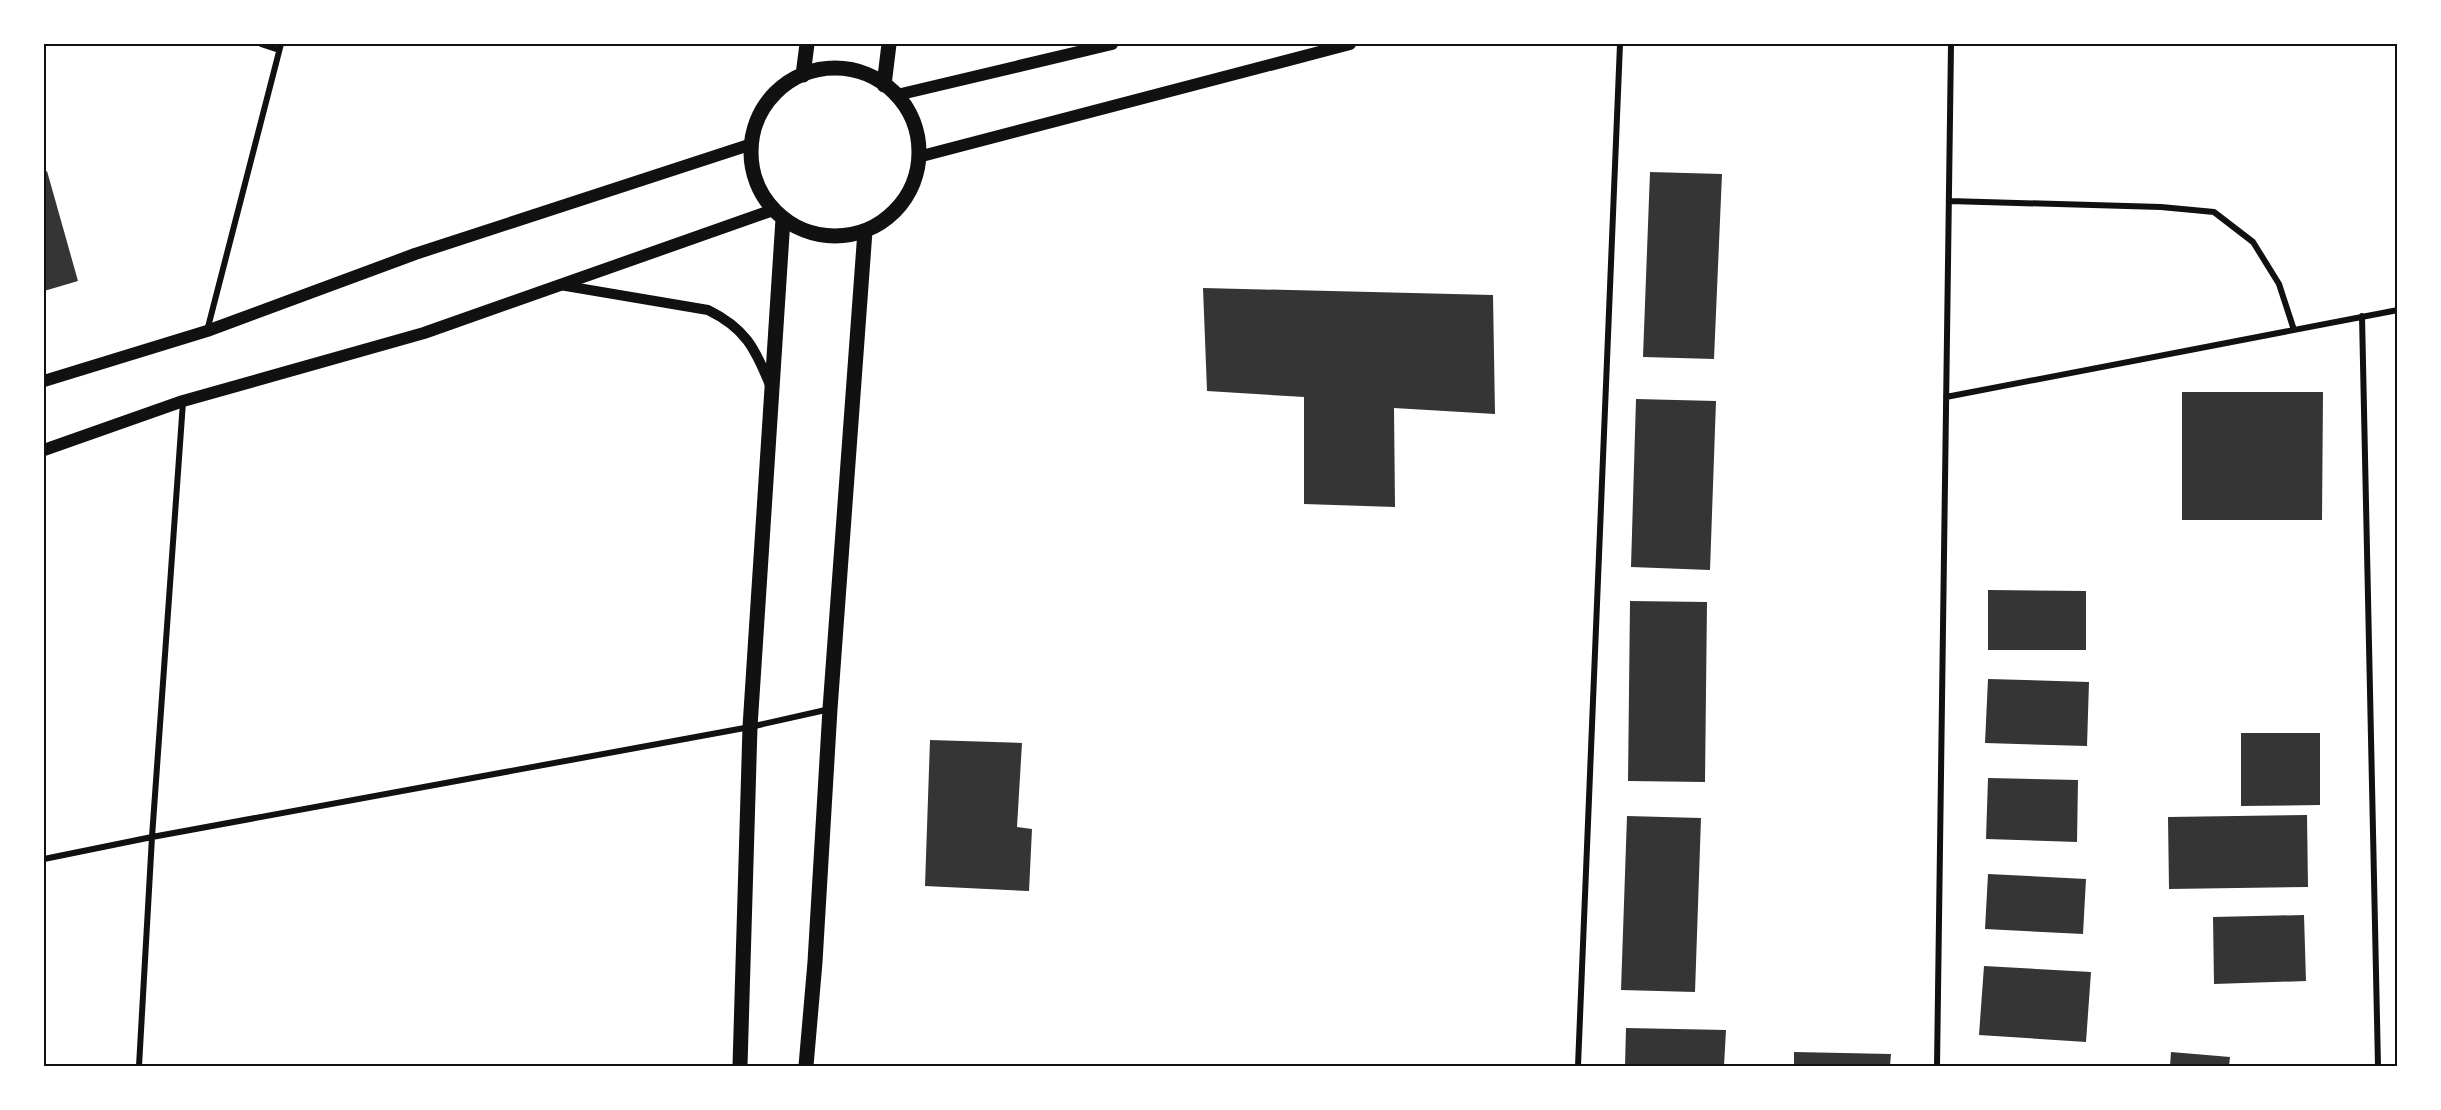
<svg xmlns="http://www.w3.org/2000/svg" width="2441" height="1110" font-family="'Varela Round',sans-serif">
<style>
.building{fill:#353535}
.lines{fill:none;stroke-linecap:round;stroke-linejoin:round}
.minor{stroke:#111;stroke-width:6}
.tertiary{stroke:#111;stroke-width:10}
.secondary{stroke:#111;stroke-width:12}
.primary{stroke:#111;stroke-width:15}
.neatline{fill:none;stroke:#111;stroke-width:2}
</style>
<rect width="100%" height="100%" fill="#fff"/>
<path class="building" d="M47,171L78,281L44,291V173Z
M1650,172L1722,174L1714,359L1643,357Z
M1203,288L1493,295L1495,414L1394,408L1395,507L1304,504V397L1207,391Z
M2182,392H2323L2322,520H2182Z
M1636,399L1716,401L1710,570L1631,567Z
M1988,590L2086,591V650H1988Z
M1630,601L1707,602L1705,782L1628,781Z
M1988,679L2089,682L2087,746L1985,743Z
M2241,733H2320V805L2241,806Z
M930,740L1022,743L1017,827L1032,829L1029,891L925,886Z
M1988,778L2078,780L2077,842L1986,839Z
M2307,815L2308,887L2169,889L2168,817Z
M1627,816L1701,818L1695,992L1621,990Z
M1988,874L2086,879L2083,934L1985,929Z
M2304,915L2306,981L2214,984L2213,917Z
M1984,966L2091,972L2086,1042L1979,1035Z
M1626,1028L1726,1030L1724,1066H1625Z
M1794,1052L1891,1054L1890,1066H1794Z
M2171,1052L2230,1057L2229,1066H2170Z"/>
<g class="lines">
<path class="minor" d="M261,44L279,50
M1949,201L2161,207L2214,212L2253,242L2279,284L2294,330
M2362,316L2378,1066
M207,331L281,44
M1946,397L2398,310
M44,859L152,837L750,727L830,709
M139,1066L152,837L183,402
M1578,1066L1620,44
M1937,1066L1951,44"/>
<path class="tertiary" d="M560,285L708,310C745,328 755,348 770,385"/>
<path class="secondary" d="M897,95L1112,44
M918,157L1350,44
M44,381L207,331L415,254L752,144
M44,450L183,401L424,333L773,210"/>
<path class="primary" d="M751 152a84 84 0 1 1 168 0a84 84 0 1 1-168 0Z
M803,75L807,44
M884,85L889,44
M740,1066L750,727L783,219
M806,1066L815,962L830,709L865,231"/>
</g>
<rect width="2441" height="1110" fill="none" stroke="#ffffff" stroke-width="90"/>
<rect x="45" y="45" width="2351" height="1020" class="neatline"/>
</svg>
